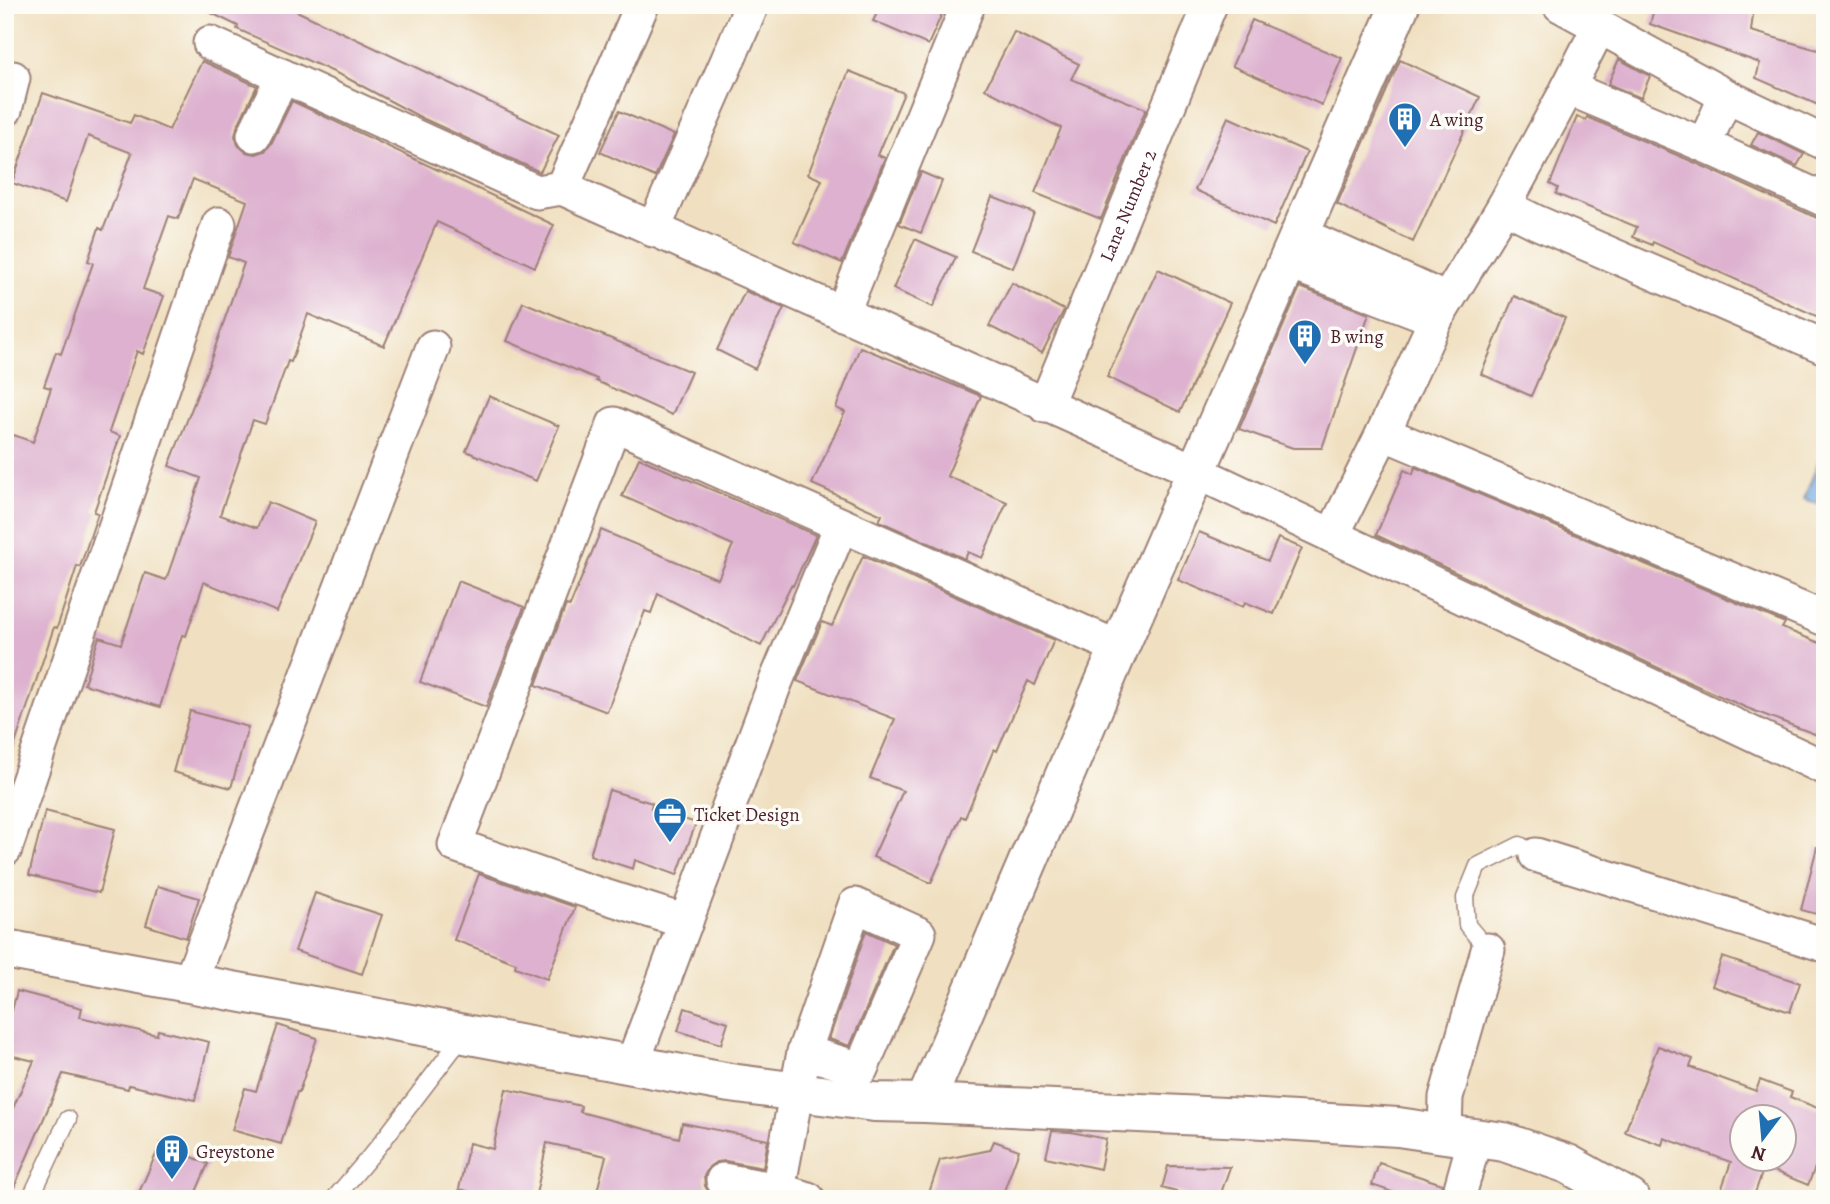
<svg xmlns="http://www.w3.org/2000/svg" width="1830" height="1204" font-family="Alegreya,serif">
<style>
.water{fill:#71a8df;stroke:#5e6485;stroke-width:2}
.building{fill:#ddb1cf;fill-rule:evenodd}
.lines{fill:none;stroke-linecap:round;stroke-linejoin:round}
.service-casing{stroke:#9d8076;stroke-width:19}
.minor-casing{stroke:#9d8076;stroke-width:37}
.tertiary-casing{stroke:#9d8076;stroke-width:42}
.service{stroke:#fff;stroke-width:16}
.minor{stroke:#fff;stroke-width:33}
.tertiary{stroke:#fff;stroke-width:38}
.labels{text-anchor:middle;stroke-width:7;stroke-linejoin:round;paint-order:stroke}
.poi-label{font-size:19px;fill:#4a1f2b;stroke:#fdfcf7;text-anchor:start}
.street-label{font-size:19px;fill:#4a1f2b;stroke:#fdfcf7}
</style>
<rect width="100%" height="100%" fill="#fdfcf7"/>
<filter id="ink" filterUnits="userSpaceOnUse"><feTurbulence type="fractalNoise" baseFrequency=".0143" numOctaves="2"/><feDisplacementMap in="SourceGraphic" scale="14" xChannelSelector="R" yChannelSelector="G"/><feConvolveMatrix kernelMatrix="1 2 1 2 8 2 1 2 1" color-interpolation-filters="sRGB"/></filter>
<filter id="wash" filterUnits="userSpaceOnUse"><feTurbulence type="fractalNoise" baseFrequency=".00686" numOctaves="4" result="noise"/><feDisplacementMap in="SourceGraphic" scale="28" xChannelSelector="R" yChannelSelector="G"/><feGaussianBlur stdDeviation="1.57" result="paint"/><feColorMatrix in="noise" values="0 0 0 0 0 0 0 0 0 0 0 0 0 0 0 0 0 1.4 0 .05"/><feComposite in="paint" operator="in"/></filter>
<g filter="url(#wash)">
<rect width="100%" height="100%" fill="#f0e0c1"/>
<path class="water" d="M1825,445V507L1804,499Z"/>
<g id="blocks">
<path class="building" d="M195,5H284L559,135L540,172L422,118L345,77L237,29L238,26Z
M881,5H946L928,45L873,21Z
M1655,5H1743L1753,15L1751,31L1825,52V108L1756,78L1760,63L1650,24Z
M1252,20L1342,58L1322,105L1232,66Z
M1014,32L1079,64L1071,79L1146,109L1101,219L1035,193L1061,128L985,89Z
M1619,59L1650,76L1641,98L1608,84Z
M1400,60L1480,97L1413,242L1337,204Z
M202,61L257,86L237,127L235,136L238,145L246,152L256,154L265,151L271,144L292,101L554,225L535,267L437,222L384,346L308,314L291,362L288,361L265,424L253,420L220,515L257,528L268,502L315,522L277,612L204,582L186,636L182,635L160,707L84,684L99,637L121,644L145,573L166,580L201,478L169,466L209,365L244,263L228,257L247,201L193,179L178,219L169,216L143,289L164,296L143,354L137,351L109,432L120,436L94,512L98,513L80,567L77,566L57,628L54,627L9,762H5V547L12,527L5,526V432L33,442L51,388L44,386L56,352L61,354L93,263L88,261L99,228L103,230L132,153L88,136L66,202L12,183L43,93L130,123L134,115L169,130Z
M849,71L904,93L878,155L885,158L842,263L794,242L822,180L808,174Z
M619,111L674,135L655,177L600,152Z
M1228,117L1307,152L1274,226L1195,190Z
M1577,117L1586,120L1587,117L1696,163L1817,218L1825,219V320L1653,242L1652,245L1633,237L1637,227L1556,194L1558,188L1550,184Z
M1758,132L1804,154L1797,166L1751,145Z
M921,172L942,181L921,233L899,224Z
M992,197L1034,213L1013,268L971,251Z
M915,239L956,257L933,307L893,289Z
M1158,269L1230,303L1180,412L1107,377Z
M1012,283L1064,310L1042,353L989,326Z
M1300,287L1369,314L1322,448H1293L1239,429Z
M745,291L784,308L755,369L717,350Z
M1514,296L1565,318L1531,396L1481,374Z
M523,302L691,372L672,415L596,381L597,379L507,341Z
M860,347L981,396L947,476L1007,502L982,558L968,552L965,559L879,521L882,515L812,484L845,412L836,408Z
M489,396L559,426L536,481L466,451Z
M639,458L816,535L793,586L791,585L761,646L658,594L651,613L645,611L607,712L536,685L566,605L570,606L601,530L718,579L733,545L622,496Z
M1415,467L1785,623L1782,628L1825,645V738L1747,708L1686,681L1376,535L1404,470L1413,474Z
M1199,532L1268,561L1278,538L1302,548L1274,614L1245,602L1243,607L1178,580Z
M863,556L1054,640L1035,685L1028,681L997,751L994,749L965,818L961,816L931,883L873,857L903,791L870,778L895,719L797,681L822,622L832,626Z
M458,581L524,607L486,707L420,682Z
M190,711L248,727L231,788L173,772Z
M609,790L652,803L651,808L696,823L677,875L635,860L633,869L590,855Z
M45,811L115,829L99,893L29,875Z
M1817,847L1825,848V916L1801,910Z
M479,874L575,907L547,979L515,967L516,963L454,940Z
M158,886L199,898L186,938L146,925Z
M315,893L382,915L362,974L295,951Z
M866,931L894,944L850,1046L829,1039Z
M1722,957L1800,983L1790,1012L1712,986Z
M17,991L82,1008L80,1017L157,1035L158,1030L209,1042L195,1100L129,1085L128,1089L63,1074L9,1199H5V1126L34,1061L5,1054V1038Z
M685,1008L728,1022L721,1044L678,1031Z
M278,1025L317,1038L299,1092H297L281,1144L232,1130L245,1088L256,1091Z
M1658,1046L1693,1059L1690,1067L1756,1091L1760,1080L1792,1092L1790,1097L1825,1111V1142L1808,1185L1764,1167L1753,1199H1718L1731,1162L1664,1138L1662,1145L1625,1132ZM1742,1116H1784V1158H1742Z
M506,1089L581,1106L580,1112L679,1138L682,1123L768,1140L763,1168L726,1161L716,1162L709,1167L704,1176L705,1186L710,1194L719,1199H595L606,1156L547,1143L535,1199H500L459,1189L469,1143L493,1149Z
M1052,1131L1071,1132L1106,1139L1100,1169L1046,1157Z
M994,1141L1019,1150L1001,1199H927L940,1160L990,1150Z
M161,1143L208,1164L193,1199H136Z
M1379,1163L1442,1184L1439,1199H1412L1372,1185Z
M1168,1166L1230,1167L1219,1199H1201L1162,1188Z"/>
</g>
</g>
<g filter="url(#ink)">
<use href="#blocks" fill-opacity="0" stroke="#9d8076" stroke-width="2"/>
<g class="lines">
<g class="service-casing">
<path id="service" d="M1488,950L1467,925L1465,898L1478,866L1520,845L1536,855
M30,1199L68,1119
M334,1199L378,1147L463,1036"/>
</g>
<g class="minor-casing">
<g id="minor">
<path d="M1560,5L1726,96L1825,143"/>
<path d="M210,43L537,192L562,188L1197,472L1825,768"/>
<path d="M1568,88L1599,27"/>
<path d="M1726,96L1704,145L1825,200"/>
<path d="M5,110L13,78"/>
<path d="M254,135L283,76"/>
<path d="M562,188L642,5"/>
<path d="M1504,206L1568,88L1704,145"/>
<path d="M653,230L752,5"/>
<path d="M1300,234L1447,300"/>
<path d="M1288,262L1436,319"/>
<path d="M842,314L968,5"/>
<path d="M1825,347L1536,222L1504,206L1436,319L1383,433L1825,619"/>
<path id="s1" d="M1045,406L1210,5"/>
<path d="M1332,536L1383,433"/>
<path d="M5,849L219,224"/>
<path d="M1536,855L1825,945"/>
<path d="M686,922L569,885L455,845L614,424L1119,648"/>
<path d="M190,982L433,347"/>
<path d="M632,1065L774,686L841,526"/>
<path d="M1445,1134L1446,1097L1488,950"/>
<path d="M723,1180L778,1190L804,1052L855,905L919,934L861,1069L804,1052"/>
<path d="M778,1190L808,1199"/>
<path d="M1458,1199L1475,1138"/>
</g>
</g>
<g class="tertiary-casing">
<path id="tertiary" d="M5,949L730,1083L874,1102L925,1103L1246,1118L1398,1127L1445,1134L1504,1142L1568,1164L1630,1199
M925,1103L1119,648L1400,5"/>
</g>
<use href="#service" class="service"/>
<use href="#minor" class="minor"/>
<use href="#tertiary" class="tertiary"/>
</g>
</g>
<defs>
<g id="building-pin" transform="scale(1.75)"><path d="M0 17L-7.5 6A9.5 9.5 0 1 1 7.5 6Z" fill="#1f6fb2" stroke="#fdfcf7"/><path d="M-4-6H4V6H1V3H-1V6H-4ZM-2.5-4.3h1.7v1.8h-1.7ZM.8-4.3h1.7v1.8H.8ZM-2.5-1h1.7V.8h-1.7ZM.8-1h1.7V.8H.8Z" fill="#fff"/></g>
<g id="office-pin" transform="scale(1.75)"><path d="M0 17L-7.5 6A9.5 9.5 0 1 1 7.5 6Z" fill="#1f6fb2" stroke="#fdfcf7"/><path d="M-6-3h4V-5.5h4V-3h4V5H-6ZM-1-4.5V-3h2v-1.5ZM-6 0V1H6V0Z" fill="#fff"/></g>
</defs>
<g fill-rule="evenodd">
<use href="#building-pin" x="1405" y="119"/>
<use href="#building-pin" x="1305" y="336"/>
<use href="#office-pin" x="670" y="814"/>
<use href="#building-pin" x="172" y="1151"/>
</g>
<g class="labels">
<g class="poi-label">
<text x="1430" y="126">A wing</text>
<text x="1330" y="343">B wing</text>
<text x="694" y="821">Ticket Design</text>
<text x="196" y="1158">Greystone</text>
</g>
<g class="street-label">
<text dy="7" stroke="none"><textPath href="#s1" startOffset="217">Lane Number 2</textPath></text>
</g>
</g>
<rect width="1830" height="1204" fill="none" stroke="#fdfcf7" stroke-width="28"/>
<g transform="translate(1763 1138) rotate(196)"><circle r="33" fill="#fdfcf7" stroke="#b5a4a5" stroke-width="2"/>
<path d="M0-5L12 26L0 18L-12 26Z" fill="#1f6fb2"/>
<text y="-10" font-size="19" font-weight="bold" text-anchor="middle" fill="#4a1f2b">N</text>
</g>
</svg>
